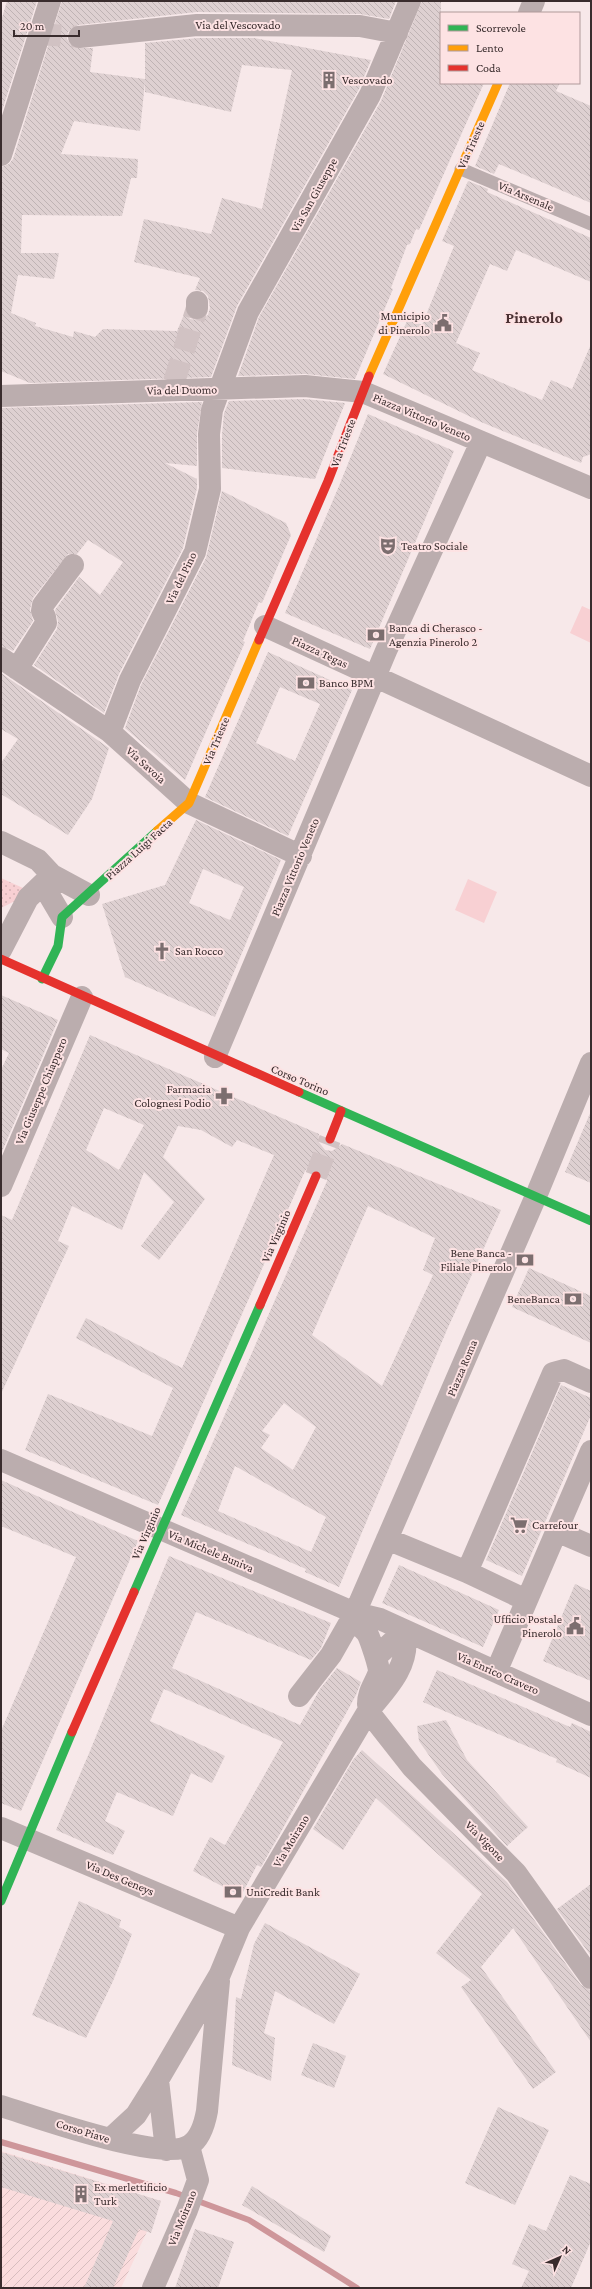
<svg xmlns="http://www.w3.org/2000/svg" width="592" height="2289" font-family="'Crimson Pro',serif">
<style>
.industrial{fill:url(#industrial-furrows)}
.grass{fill:#f8d0d3}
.park{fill:url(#park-dots)}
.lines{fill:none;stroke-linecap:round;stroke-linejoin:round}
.stream{stroke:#ce969a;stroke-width:6}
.building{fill:url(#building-back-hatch);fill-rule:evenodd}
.street-tunnel{stroke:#d1c2c3;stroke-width:22;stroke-dasharray:22 11;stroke-linecap:butt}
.secondary-tunnel{stroke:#d1c2c3;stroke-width:22;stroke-dasharray:22 11;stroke-linecap:butt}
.lane{stroke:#bbadae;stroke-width:13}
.street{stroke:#bbadae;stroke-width:22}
.fast{stroke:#30b455;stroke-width:9}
.slow{stroke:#ff9f0a;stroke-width:9}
.jam{stroke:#e5322d;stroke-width:9}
.labels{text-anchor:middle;stroke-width:4;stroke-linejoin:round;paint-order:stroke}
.street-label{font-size:12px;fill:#392c2d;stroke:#fde2e3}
.poi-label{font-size:12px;fill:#392c2d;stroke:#fde2e3;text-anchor:start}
.district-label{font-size:16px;font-weight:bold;fill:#4b3133;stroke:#fde2e3}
</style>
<defs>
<pattern id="industrial-furrows" width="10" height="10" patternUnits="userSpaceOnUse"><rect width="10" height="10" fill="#fadcdd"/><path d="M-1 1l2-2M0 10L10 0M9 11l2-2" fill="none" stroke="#d7bdbe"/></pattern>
<pattern id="park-dots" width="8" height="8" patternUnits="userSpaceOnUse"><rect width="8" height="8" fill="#f8d0d3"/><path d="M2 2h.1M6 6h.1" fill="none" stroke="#d5b3b5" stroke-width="1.8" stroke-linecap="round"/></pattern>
<pattern id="building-back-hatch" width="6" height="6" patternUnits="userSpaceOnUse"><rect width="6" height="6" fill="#ded0d1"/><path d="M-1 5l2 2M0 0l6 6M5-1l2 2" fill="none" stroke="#bfb3b4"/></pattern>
</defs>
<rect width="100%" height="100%" fill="#f7e8e9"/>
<path class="industrial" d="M1,2151L161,2201L121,2288H1Z"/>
<path class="grass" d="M582,606L591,610V643L570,633Z
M468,879L497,892L484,923L455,910Z"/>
<path class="park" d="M1,878L23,888L17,900L1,908Z"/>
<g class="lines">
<path class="stream" d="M1,2142L176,2193L249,2220L357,2288"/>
</g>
<path class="building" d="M7,1H37L1,114V21Z
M62,1H396L389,19L360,14L197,12L78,25L68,32L67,39L74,48H93L90,72L145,79V43L198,38H254L371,60L359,89L237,306L211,377L30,383L1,371V167L9,164L13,159ZM242,65L292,70L262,209L222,198L211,234L144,219L134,262L200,278L195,290L203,291L208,296L210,308L208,315L203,319L197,320L190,319L185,312L177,331L103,329L95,337L74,331L73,337L35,326L36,323L11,313L18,275L54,279L59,253H21L22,215L122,216L131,178H137L138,159L61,154L74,121L140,131L145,82V92L231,112Z
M422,1H441V83H484L419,230L416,229L410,244L407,245L391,288L393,289L355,379L305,374L238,376L259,317L381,101Z
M510,83H560L556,91L591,106V203L499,164L494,174L475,166Z
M468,181L488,189L487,192L591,238V282L516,250L507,271L490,264L456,343L480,353L472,370L542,400L551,380L572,389L591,344V454L583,457L581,463L481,422L383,374L408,319L422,325L454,246L442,241Z
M305,399L345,403L315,479L222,468V435L224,413L229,401Z
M202,402L197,433V466L165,463L197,479V488L183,548L119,674L104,713L34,665L57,629L58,621L55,610L79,577L100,595L123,562L88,540L77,554H68L33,598L30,609L33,621L13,651L1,646V408Z
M368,414L454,451L370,649L285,613L339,486Z
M222,491L286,523L291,535L262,603L259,602L243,641L245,642L185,780L125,728L141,685L206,558Z
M268,652L352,690L288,836L205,797ZM280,687L320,704L295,761L256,743Z
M1,673L109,748L92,799L68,835L1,794V763L18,739L1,729Z
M196,820L281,860L215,1017L125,977L102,904L165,885ZM203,869L244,887L230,920L189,903Z
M1,995L58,1020L1,1154V1070L9,1053L1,1049Z
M90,1035L319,1134L318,1141L325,1150L332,1151L342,1144L501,1210L446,1332L339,1587L305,1572L306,1569L181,1515L327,1181L326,1169L321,1164L309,1166L305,1171L158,1505L25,1450L48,1394L152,1436L173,1388L76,1338L86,1318L182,1368L274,1155L237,1140L232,1147L201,1130L178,1126L163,1157L205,1199L159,1260L141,1246L174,1202L144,1172L122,1230L72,1206L58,1241L69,1246L1,1394V1215L12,1220ZM104,1108L144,1125L119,1170L86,1150ZM368,1206L435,1238L423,1270L433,1275L382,1386L312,1335ZM284,1403L316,1427L293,1470L261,1448L270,1435L262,1431ZM235,1466L326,1517L311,1552L218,1511Z
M591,1111V1183L565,1172Z
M529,1268L591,1296V1343L512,1307Z
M561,1385L591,1398V1415L522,1576L486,1560Z
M1,1480L138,1541L21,1811L1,1803V1731L76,1557L1,1526Z
M169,1556L331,1623L321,1648L311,1660L196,1612L172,1668L300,1725L320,1689L337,1668L361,1682L356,1695L282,1830L261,1867L257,1865L241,1896L193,1871L210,1837L225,1845L283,1742L164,1689L150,1721L225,1756L212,1783L191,1773L173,1816L117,1792L105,1821L125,1831L113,1855L56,1830L90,1751Z
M399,1565L499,1610L483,1647L382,1603Z
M575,1584L591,1591V1681L543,1661Z
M437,1670L570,1727L572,1723L591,1732V1778L556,1762L557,1759L423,1702Z
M446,1720L467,1760L528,1827L507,1846L442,1774L419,1741L417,1726Z
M362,1750L507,1882L581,1985L591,1990V2042L513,1928L481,1967L556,2072L533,2089L461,1987L471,1980L436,1953L482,1894L376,1798L343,1850L313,1829L353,1760Z
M591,1884V1956L557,1909Z
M79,1901L121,1920L119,1927L132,1934L113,1981L86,2038L32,2015Z
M265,1923L360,1974L334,2024L275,1991L264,2033L275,2038L271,2081L232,2065L236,1997L241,1999L254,1944Z
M313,2043L346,2056L334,2088L301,2075Z
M498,2107L549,2130L515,2205L465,2183Z
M1,2152L161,2201L151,2233L139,2229L113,2288H84L113,2221L1,2187Z
M570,2175L591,2184V2241L571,2288H521L529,2271L512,2264L529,2224L546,2231Z
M252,2186L331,2236L324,2252L242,2205Z
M195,2229L234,2242L218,2288H175Z"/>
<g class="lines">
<path class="street-tunnel" d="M39,34L79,37
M174,382L197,308"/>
<path class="secondary-tunnel" d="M316,1176L330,1139"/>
<path class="lane" d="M461,169L591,224"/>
<path class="street" d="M529,13L534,1
M79,37L197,25L360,26L397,33
M1,155L50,1
M197,302V308
M1,396L305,386L363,392L591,488
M265,626L591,776
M1,658L110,732L189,803L301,856
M17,669L46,623L45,617L42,611L43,605L73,565
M110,732L130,680L195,552L210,489L209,434L212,410L248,312L370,95L410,1
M1,842L38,860L52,875L89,895
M52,875L49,895L62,917
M1,950L28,898L52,875
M215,1057L386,651L481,442
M1,1186L82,997
M1,1460L355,1613L380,1619L591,1715
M556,1531L591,1546
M387,1539L467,1572L526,1600
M467,1572L553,1373L564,1370L591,1382
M355,1613V1621C359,1626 365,1629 368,1635C370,1639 380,1668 379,1672C375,1684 368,1691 368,1704
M376,1657L404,1631
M496,1672L591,1451
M299,1696L331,1655L355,1613L536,1196L591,1063
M368,1711L412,1767L516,1873L591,1978
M1,1828L239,1928
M158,2080L166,2150
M1,2106C34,2116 164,2163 190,2145C201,2138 205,2122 207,2111L219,1981
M110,2139L136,2115L158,2080L220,1974L239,1928L368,1711C388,1688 412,1663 404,1631
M153,2288L187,2210L198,2180L189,2146"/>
<path class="fast" d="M42,979L58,946L62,917L157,831
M299,1092L591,1221
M134,1592L260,1305
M1,1901L72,1732"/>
<path class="slow" d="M369,376L498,83
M157,831L189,803L259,640"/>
<path class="jam" d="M259,640L328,481L369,376
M1,959L299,1092
M330,1139L341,1111
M260,1305L316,1176
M72,1732L134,1592"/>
</g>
<defs>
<g id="building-bare" transform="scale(1.38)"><path d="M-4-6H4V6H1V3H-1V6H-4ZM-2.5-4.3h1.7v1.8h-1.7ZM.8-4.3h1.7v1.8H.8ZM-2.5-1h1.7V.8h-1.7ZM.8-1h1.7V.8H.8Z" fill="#7c6e6f" stroke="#fde2e3" stroke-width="2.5" paint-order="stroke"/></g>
<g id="civic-bare" transform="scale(1.38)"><path d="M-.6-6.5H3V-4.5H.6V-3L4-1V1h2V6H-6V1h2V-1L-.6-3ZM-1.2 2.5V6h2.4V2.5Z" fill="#7c6e6f" stroke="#fde2e3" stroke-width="2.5" paint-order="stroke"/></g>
<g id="theatre-bare" transform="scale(1.38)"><path d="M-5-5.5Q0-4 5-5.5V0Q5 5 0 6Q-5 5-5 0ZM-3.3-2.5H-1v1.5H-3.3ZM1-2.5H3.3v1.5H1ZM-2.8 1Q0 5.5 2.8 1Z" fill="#7c6e6f" stroke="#fde2e3" stroke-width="2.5" paint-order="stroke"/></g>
<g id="bank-bare" transform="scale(1.38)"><path d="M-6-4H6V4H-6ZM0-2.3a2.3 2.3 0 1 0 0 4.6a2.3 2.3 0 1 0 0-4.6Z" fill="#7c6e6f" stroke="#fde2e3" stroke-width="2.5" paint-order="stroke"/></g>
<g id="church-bare" transform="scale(1.38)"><path d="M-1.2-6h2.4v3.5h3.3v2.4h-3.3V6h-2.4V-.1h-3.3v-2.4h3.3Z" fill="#7c6e6f" stroke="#fde2e3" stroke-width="2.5" paint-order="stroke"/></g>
<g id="pharmacy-bare" transform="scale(1.38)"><path d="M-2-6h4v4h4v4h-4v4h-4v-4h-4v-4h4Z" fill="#7c6e6f" stroke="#fde2e3" stroke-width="2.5" paint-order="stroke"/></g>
<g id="supermarket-bare" transform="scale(1.38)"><path d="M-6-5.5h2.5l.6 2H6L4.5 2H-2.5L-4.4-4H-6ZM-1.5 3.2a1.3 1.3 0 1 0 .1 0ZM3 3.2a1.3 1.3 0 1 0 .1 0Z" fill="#7c6e6f" stroke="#fde2e3" stroke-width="2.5" paint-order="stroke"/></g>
</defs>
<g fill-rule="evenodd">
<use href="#building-bare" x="329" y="80"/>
<use href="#civic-bare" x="443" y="323"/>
<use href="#theatre-bare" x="388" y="546"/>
<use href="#bank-bare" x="376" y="635"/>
<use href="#bank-bare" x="306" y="683"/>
<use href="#church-bare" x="162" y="951"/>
<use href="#pharmacy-bare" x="224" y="1096"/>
<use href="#bank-bare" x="525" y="1260"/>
<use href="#bank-bare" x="573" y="1299"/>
<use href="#supermarket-bare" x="519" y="1525"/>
<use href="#civic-bare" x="575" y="1626"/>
<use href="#bank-bare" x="233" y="1892"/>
<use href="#building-bare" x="81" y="2194"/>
</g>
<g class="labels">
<g class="street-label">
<text x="238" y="29">Via del Vescovado</text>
<text transform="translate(471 145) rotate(-66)" y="4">Via Trieste</text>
<text transform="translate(314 195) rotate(-61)" y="4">Via San Giuseppe</text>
<text transform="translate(526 196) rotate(23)" y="4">Via Arsenale</text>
<text transform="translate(182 390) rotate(-1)" y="4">Via del Duomo</text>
<text transform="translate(422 417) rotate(23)" y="4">Piazza Vittorio Veneto</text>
<text transform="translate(343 443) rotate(-69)" y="4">Via Trieste</text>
<text transform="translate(181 578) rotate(-64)" y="4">Via del Pino</text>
<text transform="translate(320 652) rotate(25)" y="4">Piazza Tegas</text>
<text transform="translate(216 741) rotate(-67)" y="4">Via Trieste</text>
<text transform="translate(146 765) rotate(42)" y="4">Via Savoia</text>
<text transform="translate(139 849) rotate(-42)" y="4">Piazza Luigi Facta</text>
<text transform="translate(295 867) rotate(-67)" y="4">Piazza Vittorio Veneto</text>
<text transform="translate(300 1080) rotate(23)" y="4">Corso Torino</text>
<text transform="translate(41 1091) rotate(-67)" y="4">Via Giuseppe Chiappero</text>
<text transform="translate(276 1236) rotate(-66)" y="4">Via Virginio</text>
<text transform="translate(462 1368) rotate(-67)" y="4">Piazza Roma</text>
<text transform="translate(146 1533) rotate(-66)" y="4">Via Virginio</text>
<text transform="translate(211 1551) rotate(23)" y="4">Via Michele Buniva</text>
<text transform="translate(498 1673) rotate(24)" y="4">Via Enrico Cravero</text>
<text transform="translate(291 1841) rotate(-59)" y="4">Via Moirano</text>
<text transform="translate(485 1841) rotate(46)" y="4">Via Vigone</text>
<text transform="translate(120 1878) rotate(23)" y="4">Via Des Geneys</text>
<text transform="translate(83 2131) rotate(17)" y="4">Corso Piave</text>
<text transform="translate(182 2218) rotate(-68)" y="4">Via Moirano</text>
</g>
<g class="poi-label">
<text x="342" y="84">Vescovado</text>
<text x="430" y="320" text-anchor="end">Municipio<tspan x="430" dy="14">di Pinerolo</tspan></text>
<text x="401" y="550">Teatro Sociale</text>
<text x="389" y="632">Banca di Cherasco -<tspan x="389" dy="14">Agenzia Pinerolo 2</tspan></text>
<text x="319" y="687">Banco BPM</text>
<text x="175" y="955">San Rocco</text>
<text x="211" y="1093" text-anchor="end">Farmacia<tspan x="211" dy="14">Colognesi Podio</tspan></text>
<text x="512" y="1257" text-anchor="end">Bene Banca -<tspan x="512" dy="14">Filiale Pinerolo</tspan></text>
<text x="560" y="1303" text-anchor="end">BeneBanca</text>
<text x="532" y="1529">Carrefour</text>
<text x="562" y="1623" text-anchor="end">Ufficio Postale<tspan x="562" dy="14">Pinerolo</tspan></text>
<text x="246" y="1896">UniCredit Bank</text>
<text x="94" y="2191">Ex merlettificio<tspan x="94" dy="14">Turk</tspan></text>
</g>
<g class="district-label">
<text x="534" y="323">Pinerolo</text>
</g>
</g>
<rect width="592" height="2289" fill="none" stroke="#392c2d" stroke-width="4"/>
<rect x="440" y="12" width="140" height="72" fill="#fde2e3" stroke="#af999a"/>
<rect x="448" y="25" width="20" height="6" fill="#30b455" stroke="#af999a"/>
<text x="476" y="32" font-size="12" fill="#392c2d">Scorrevole</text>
<rect x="448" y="45" width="20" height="6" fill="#ff9f0a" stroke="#af999a"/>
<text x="476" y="52" font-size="12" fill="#392c2d">Lento</text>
<rect x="448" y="65" width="20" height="6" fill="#e5322d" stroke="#af999a"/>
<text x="476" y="72" font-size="12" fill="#392c2d">Coda</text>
<g transform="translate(560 2257) rotate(45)" stroke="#fde2e3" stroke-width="3" paint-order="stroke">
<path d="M0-3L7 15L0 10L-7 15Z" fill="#392c2d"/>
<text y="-6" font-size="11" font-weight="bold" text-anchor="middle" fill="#392c2d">N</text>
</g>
<path d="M14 30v6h65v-6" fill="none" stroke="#392c2d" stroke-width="2"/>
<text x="20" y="30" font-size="12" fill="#392c2d" stroke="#fde2e3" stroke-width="3" paint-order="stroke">20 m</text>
</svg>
